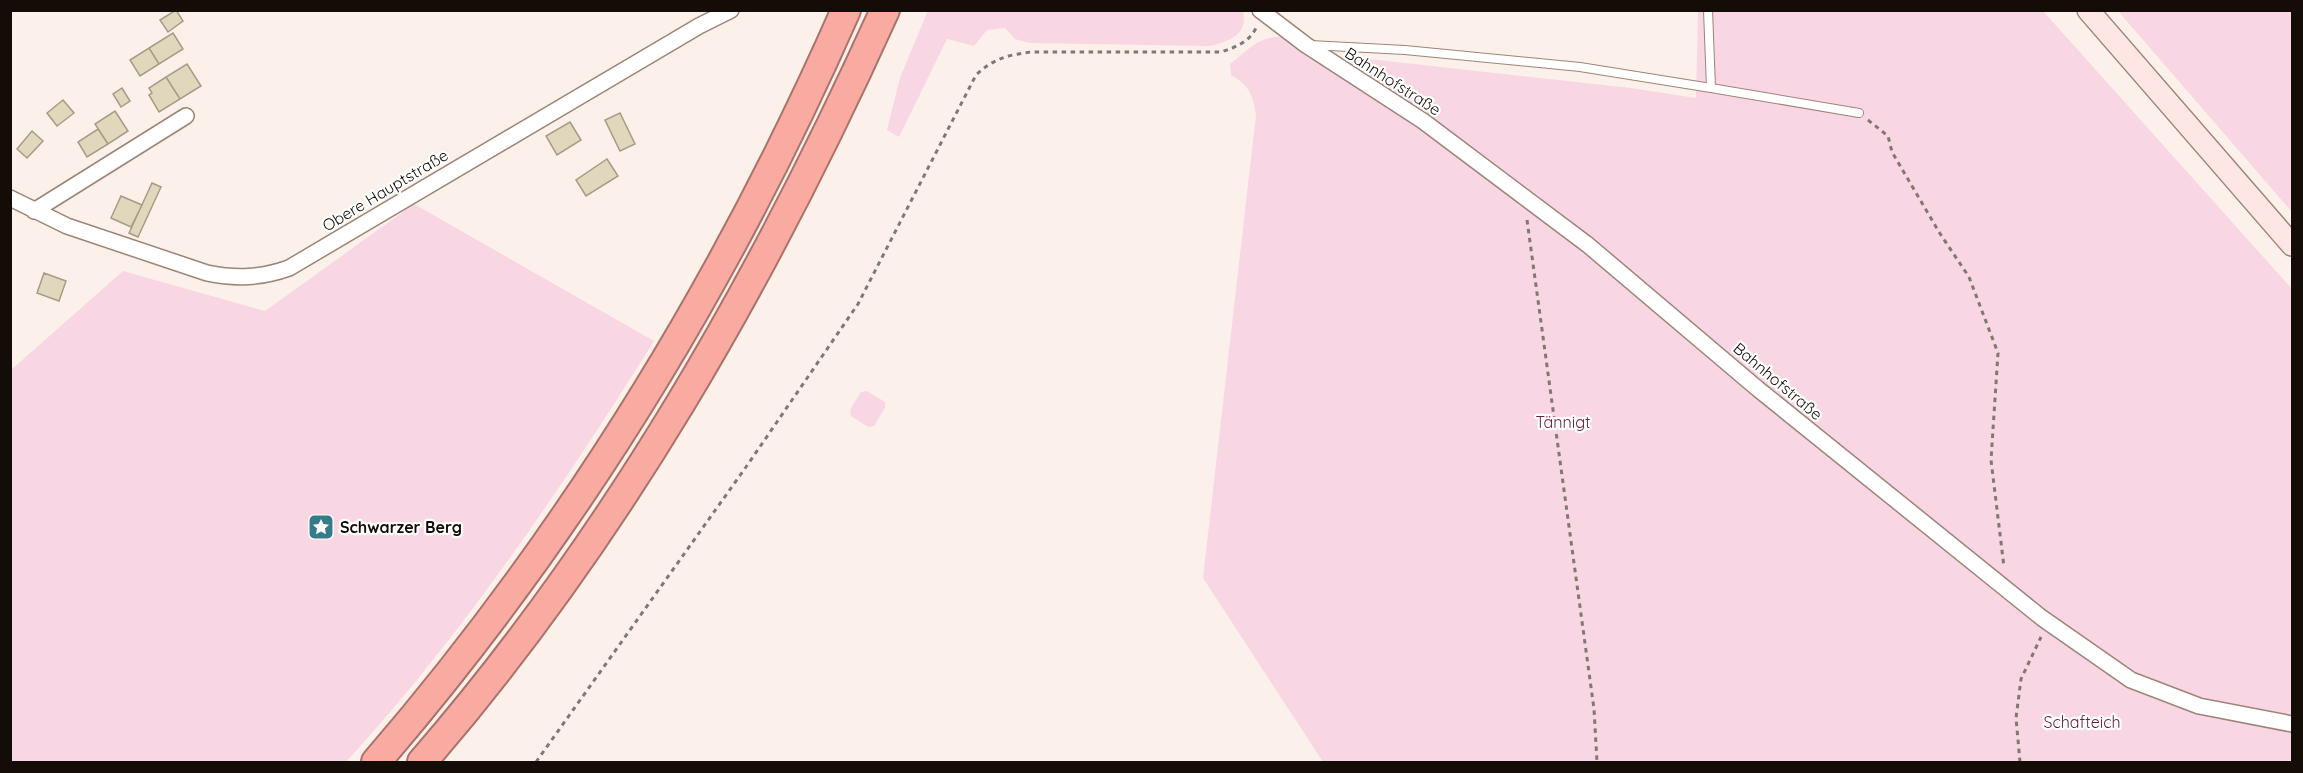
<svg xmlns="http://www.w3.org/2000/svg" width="2303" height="773" font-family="Quicksand,sans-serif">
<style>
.green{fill:#f9d6e3}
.building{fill:#e1d7bd;stroke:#a69c84;stroke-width:1.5}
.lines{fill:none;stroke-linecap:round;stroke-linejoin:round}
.lane-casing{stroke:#9c8576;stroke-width:10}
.street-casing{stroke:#9c8576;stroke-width:18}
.secondary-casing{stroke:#9c8576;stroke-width:24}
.highway-casing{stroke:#a9736b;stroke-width:32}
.path{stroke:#817872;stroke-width:3;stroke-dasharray:4.5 4.5;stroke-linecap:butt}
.lane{stroke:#fff;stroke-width:8}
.street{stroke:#fff;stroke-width:15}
.secondary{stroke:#fde6e3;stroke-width:21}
.highway{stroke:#f9aaa1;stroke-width:28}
.labels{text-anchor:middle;stroke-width:4.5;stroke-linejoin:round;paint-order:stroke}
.street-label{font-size:16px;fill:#140c07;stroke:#fff}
.park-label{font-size:16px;fill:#632140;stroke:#fff}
.poi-label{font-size:16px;font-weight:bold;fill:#140c07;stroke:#fff;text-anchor:start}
</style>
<rect width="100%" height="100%" fill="#fbf1ea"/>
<path class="green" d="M928,10H1243C1248,35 1231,40 1210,46L1029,43L1015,39L1005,28L987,30L974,46L947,39L899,137L887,130L900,78Z
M1698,11H2043L2292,289V762H1323L1203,578L1256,115C1253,95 1249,85 1231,75L1230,64C1251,48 1261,33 1289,38L1368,89L1369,59L1631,88L1696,98Z
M2118,11H2292V212Z
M414,204L654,341C562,488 463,634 346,762H11V370L123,271L265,311Z
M867,391L885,402V408L874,426L868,427L851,416L850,410L861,392Z"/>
<path class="building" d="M176,10L183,21L168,32L160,20Z
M173,33L183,49L159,64L149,48Z
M149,48L159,64L140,76L130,60Z
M187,64L201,86L180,99L166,77Z
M166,77L180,99L159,112L149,95L152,93L149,88Z
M122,88L130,101L121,107L113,94Z
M63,100L74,113L57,126L47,113Z
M115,111L128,131L108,144L95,124Z
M620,113L635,144L620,151L605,120Z
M570,122L581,140L557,155L546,136Z
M98,129L108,144L87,157L78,142Z
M32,131L43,141L27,158L17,149Z
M607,159L618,176L586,196L576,180Z
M152,183L161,187L138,237L129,233Z
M121,196L142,205L131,227L111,218Z
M44,273L66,281L59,301L37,293Z"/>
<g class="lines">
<g class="lane-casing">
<path id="lane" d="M1310,45L1405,50L1580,67L1711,88L1708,10
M1711,88L1859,113"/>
</g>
<g class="street-casing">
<path id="street" d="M1260,10L1306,45L1423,121L1588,245L1758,389L2042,618L2131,680L2199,706L2292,724
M10,198L67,226L207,273C236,279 261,278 289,268L699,26L731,10
M34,211L186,116"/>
</g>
<g class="secondary-casing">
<path id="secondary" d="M2088,10L2292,245"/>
</g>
<g class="highway-casing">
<path id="highway" d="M376,762C570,537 726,283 846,10
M422,762C616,538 763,280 885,10"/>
</g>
<path class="path" d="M1868,120L1888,136L1892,152L1939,232L1969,277L1998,353L1991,460L2004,567
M1527,220L1594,709L1597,762
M536,762L746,467L858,304L976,75C993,59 1007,55 1031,52H1221C1236,47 1249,42 1256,28
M2020,762L2016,718L2021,679L2041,637"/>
<use href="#lane" class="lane"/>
<use href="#street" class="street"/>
<use href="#secondary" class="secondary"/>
<use href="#highway" class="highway"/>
</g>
<defs>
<g id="sight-square" transform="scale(1.35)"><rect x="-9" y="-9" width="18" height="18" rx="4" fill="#377b8a" stroke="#fff"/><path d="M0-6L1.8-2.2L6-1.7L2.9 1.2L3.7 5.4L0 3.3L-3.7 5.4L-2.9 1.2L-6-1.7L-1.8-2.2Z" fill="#fff"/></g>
</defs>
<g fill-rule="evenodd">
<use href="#sight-square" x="321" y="527"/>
</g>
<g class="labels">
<g class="street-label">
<text transform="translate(1393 81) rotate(33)" y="6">Bahnhofstraße</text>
<text transform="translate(385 190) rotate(-31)" y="6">Obere Hauptstraße</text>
<text transform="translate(1778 381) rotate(40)" y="6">Bahnhofstraße</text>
</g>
<g class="park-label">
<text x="1563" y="428">Tännigt</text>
<text x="2082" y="728">Schafteich</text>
</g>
<g class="poi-label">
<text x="340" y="533">Schwarzer Berg</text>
</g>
</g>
<rect width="2303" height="773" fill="none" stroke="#140c07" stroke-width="24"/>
</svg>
